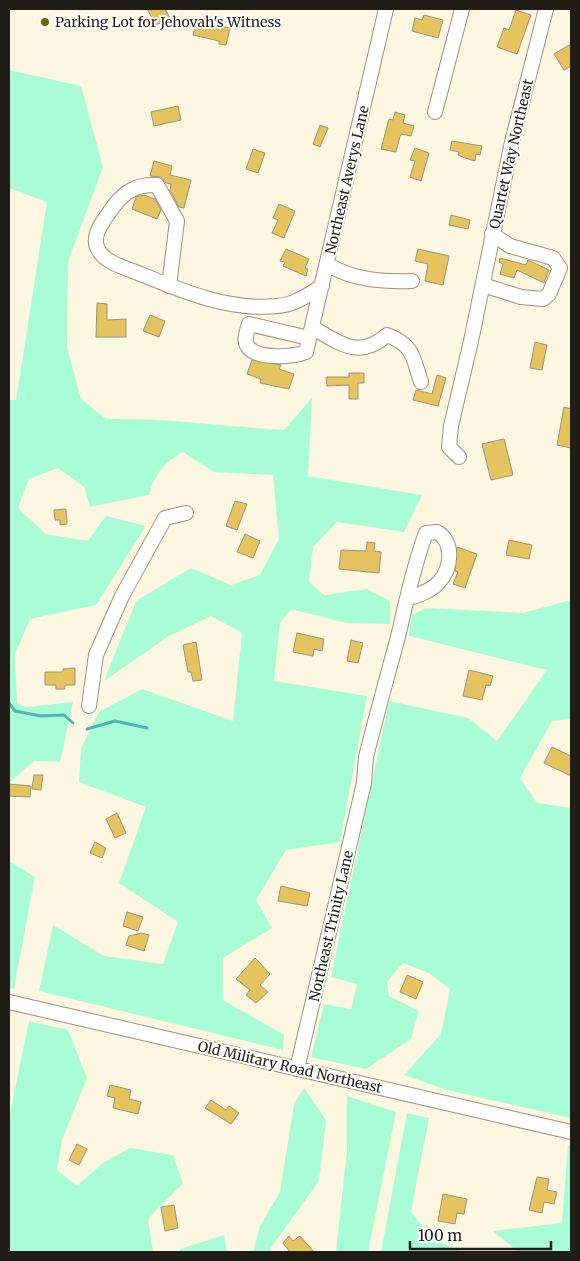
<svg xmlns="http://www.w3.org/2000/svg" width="580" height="1261" font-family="Merriweather,serif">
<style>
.green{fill:#a9fdd6}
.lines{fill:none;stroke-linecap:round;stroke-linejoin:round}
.stream{stroke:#50b6b5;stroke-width:3}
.building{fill:#e5c460;stroke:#9a9481}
.minor-casing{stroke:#9b9481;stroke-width:16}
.minor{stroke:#fff;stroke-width:14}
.poi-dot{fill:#706800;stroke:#fff;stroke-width:2}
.labels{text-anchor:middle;stroke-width:4;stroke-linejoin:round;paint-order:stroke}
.poi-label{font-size:14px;fill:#1f1d15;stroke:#fff;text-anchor:start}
.street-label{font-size:14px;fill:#1f1d15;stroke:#fff}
</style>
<rect width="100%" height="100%" fill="#fdf6e1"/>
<path class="green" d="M9,70L81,86L103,167L68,262L67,347L81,399L106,419C165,418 224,426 284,430L312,398L308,476L422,495L404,532L337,522L313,547L309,582L324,595L367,589L390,601V624L347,623L291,609L280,623L274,681L367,696L340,842L286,850L256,900L272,928L223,958V1000L284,1035L283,1050L39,991L53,925L104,956L163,964L178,922L119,883L146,807L79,782L81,748L99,712L142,689L233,721L242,633L211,616L169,636L104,681L136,601L191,568L231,585L260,575L279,539L273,475L214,472L183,452C164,463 155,473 149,495L90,507L84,487L58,468L29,479L18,508L46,534L88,541L106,516L146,526L96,605L30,619L15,654L17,703L26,707L73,702L60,762L34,761L9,783V400H16L47,202L9,188Z
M571,600V719L552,721L520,778L537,803L571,808V1118L447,1090L404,1075L441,1034L450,989L429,973L403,963L387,982L389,996L419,1011L411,1039L366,1069L311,1057L324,1004L351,1009L357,984L331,977L389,701L468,718L497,741L547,670L409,636L412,615L426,608L523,613Z
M9,861L35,877L14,989L9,988Z
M29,1021L68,1030L87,1078L62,1140L57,1170L77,1186L103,1163L130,1148L173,1155L183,1183L148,1219L153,1252H9V1118Z
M304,1088L326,1120L319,1181L270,1249L272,1252H253L260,1226L280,1192L294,1104Z
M347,1096L396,1112L368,1252H336L347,1149Z
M407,1113L429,1118L411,1212L434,1239L461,1252H381Z
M568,1145L571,1147V1252H518L493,1231L562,1223Z
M224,1235L227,1252H180V1249Z"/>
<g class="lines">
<path class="stream" d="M9,703L15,711L41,716L64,715L73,723
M87,729L115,721L147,728"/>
</g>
<path class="building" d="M147,9H165L170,18L156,25Z
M516,10L531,15L517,54L497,47L504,28L509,30Z
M424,15L443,20L438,38L412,31L415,18L422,20Z
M196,23L222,29V26L230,28L226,45L219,44V41L193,35Z
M571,44V66L564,70L554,54Z
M178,106L181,120L154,126L151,112Z
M395,112L405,115L403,123L414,126L411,136L402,134L400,136L396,152L381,149L389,119L393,120Z
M320,125L328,128L320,147L313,144Z
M452,141L482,146L480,155L476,154L475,161L465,158L458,155L459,152L450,150Z
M415,148L429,153L421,181L410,177L415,161L410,160Z
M253,149L265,153L258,173L246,169Z
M154,161L172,166L170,175L191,180L184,208L179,207L170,190L171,184L166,183L161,177L150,176Z
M144,195L155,199L161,210L157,219L132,209L136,197Z
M279,204L295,211L284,238L272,233L278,220L273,218Z
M451,215L470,220L468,229L449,225Z
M286,249L309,259L305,268L308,269L306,276L283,266L285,262L280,261Z
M418,249L449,256L443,285L425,281L428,264L415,261Z
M500,258L526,265L528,260L549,270L544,283L517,270L514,278L500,274L503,264L499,262Z
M97,303L107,304V320L126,319V337H96Z
M150,315L165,321L159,337L143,331Z
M535,342L547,345L542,370L530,368Z
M252,360L281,365L279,369L294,374L289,389L260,383L261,379L247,374Z
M349,373H364V383H358V399H349V385L327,386L326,377H349Z
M437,375L446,378L438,406L413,400L416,390L432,394Z
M564,407L571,409V448L557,445Z
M504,439L513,475L491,480L482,444Z
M235,501L247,504L237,530L226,526Z
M66,509L67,524L60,525V520H55L54,510Z
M245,534L260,541L253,558L237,552Z
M509,540L532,545L529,559L506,555Z
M367,542L375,543L374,551L381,552L379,573L339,569L341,550L366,551Z
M457,547L477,554L465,588L453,584L458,572L455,571Z
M297,633L324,639L322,651L314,649L313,656L293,652Z
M351,640L363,643L358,663L347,661Z
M196,642L202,680L193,681L191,672H188L183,645Z
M75,668V685H65V689H56V685H45V672H63V669Z
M469,670L493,676L490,686L486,685L482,700L463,696Z
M552,747L571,756V776L544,763Z
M34,775H43L41,790L32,789Z
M9,784L31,786L30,797L9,796Z
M117,813L126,833L115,838L106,819Z
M95,842L106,848L102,858L90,853Z
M281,886L310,893L307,906L278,901Z
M127,912L143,917L138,931L123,926Z
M142,933L149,935L144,951L126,945L129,936Z
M255,958L270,974L260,985L268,992L256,1003L246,995L250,990L236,979Z
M407,975L423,982L416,999L400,992Z
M110,1085L131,1090L129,1099L141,1102L138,1114L113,1108L115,1098L107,1096Z
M211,1100L226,1110L229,1106L239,1113L231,1124L205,1108Z
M77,1144L87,1149L79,1165L69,1160Z
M537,1177L549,1179L547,1190L557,1192L554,1204L544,1202L542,1213L529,1210Z
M443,1194L467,1199L464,1214L457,1213L455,1224L438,1221Z
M174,1205L178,1228L165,1231L161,1207Z
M289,1236L293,1241L300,1236L314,1252H290L283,1243Z"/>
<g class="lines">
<g class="minor-casing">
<path id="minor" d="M435,112L462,9
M327,264C352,280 383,282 412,281
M483,285L521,297L543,299L549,294L560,268L553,258L510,246L492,234
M169,286L177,221L157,185C137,184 125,191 113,207C105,219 89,236 99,251C106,263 126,268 138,273C182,291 229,311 277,306C294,305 308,295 322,286
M312,327C339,343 359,360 387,335C414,345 413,358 421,382
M309,338L249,324C247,332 243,340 248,347C258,360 293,357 306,352L386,9
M459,457L449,447L451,426L471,341L512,142L546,9
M89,706L96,655L122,596L165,518L186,513
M9,1002L571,1132
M297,1069L364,783L366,757C376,717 387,677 398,637C406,603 413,567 426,533L437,532C454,542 452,568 439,582C432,591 418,595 407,599"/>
</g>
<use href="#minor" class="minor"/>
</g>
<circle class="poi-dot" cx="45" cy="22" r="5"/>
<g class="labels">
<g class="poi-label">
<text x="55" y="27">Parking Lot for Jehovah's Witness</text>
</g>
<g class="street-label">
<text transform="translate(511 154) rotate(-77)" y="5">Quartet Way Northeast</text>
<text transform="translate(347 180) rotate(-77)" y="5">Northeast Averys Lane</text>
<text transform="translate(331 926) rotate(-77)" y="5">Northeast Trinity Lane</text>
<text transform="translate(290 1067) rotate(13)" y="5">Old Military Road Northeast</text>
</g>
</g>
<rect width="580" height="1261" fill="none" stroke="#1f1d15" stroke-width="20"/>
<path d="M410 1241v8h141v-8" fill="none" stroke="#1f1d15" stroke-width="2.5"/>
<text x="418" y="1241" font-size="15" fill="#1f1d15" stroke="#ffffff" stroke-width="4" paint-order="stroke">100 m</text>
</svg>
